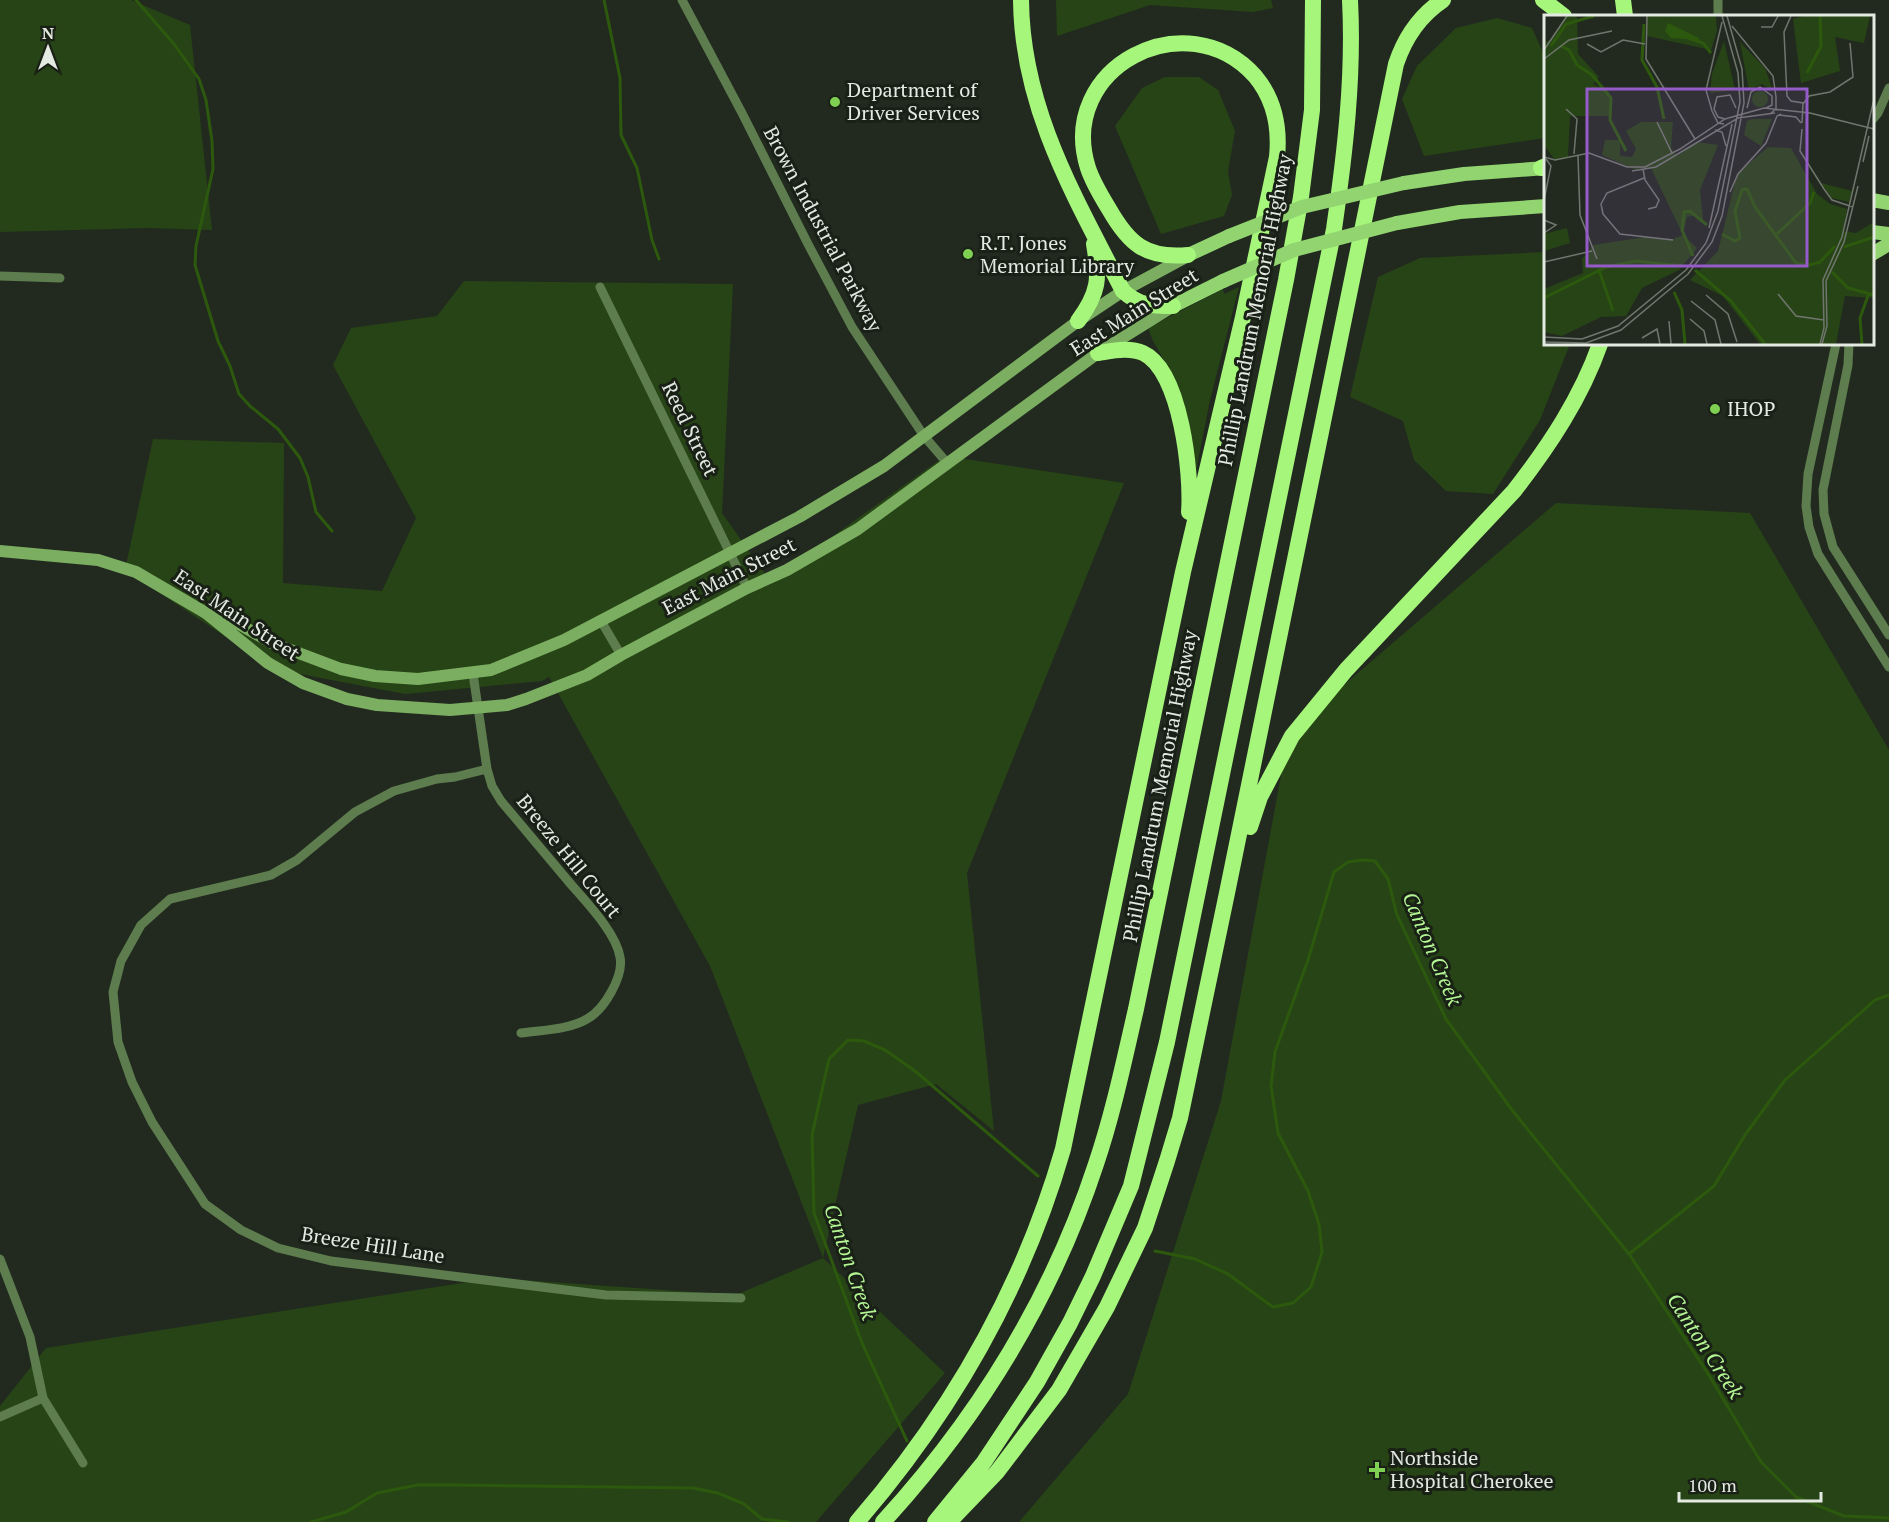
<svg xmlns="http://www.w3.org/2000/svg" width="1889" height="1522" font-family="'PT Serif',serif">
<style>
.green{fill:#274416}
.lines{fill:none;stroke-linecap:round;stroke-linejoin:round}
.stream{stroke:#2c590d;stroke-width:3}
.minor{stroke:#5d7d4e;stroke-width:9}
.secondary{stroke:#7bae61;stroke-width:12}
.primary{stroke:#91d470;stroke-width:14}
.motorway{stroke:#a6f67c;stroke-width:16}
.primary-bridge{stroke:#91d470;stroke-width:14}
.poi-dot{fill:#7fd052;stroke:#192015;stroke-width:2}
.labels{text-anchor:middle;stroke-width:6;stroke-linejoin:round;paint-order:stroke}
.poi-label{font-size:20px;fill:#e4e9e2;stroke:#192015;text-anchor:start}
.street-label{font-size:20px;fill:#e4e9e2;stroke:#192015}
.water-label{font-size:21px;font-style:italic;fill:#b4f694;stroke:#192015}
.inset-river{fill:none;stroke:#2c590d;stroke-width:3}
.inset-road{fill:none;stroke:#70766d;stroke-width:1.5}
.view{fill:#955bc8;fill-opacity:0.15;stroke:#955bc8;stroke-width:3}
.inset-edge{fill:none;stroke:#e4e9e2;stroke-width:3}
</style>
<rect width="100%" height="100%" fill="#222a1f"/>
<path class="green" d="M0,0H131L190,25L212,230L148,228L0,232Z
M1056,0H1271L1273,8L1253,12L1150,5L1057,36Z
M1497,18L1532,28L1545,57V138L1424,156L1402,99L1417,66L1456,28Z
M1165,77H1199L1218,90L1235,131L1228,171L1232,195L1224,216L1161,234L1115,126L1142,88Z
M1545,252L1546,344H1570L1540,420L1493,494L1446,491L1414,460L1403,421L1350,397L1378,277L1420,258Z
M464,281L733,284L722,513L770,581L945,456L1124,483L967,873L994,1131L936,1084L858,1105L823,1258L945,1373L816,1522H0V1406L46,1348L494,1278L736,1295L823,1258L710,966L549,677L542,681L405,694L274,669L125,570L153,439L284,443L283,583L382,591L416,518L333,365L351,328L437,316Z
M1239,287L1210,400L1196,471L1168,367L1153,341L1148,328L1223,289L1224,294Z
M1556,503L1750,513L1889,750V1522H1019L1128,1394L1221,1101L1289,732Z"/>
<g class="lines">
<path class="stream" d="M136,0L174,44L199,79L206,100L212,141L213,169L196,246L195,265L218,341L230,366L239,394L250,406L278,429L300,458L308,477L316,512L332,531
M604,0L620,78L621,135L637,168L652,240L659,259
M1155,1251L1195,1259L1228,1274L1273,1307L1293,1303L1311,1287L1322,1252L1319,1224L1308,1191L1278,1133L1271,1086L1275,1052L1308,960L1334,872L1348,862L1362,860L1375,861L1388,879L1397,915L1446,1019L1512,1110L1629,1254L1707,1372L1761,1462L1796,1497L1844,1516L1889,1518
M1629,1254L1714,1186L1745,1135L1785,1080L1875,1000L1889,995
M907,1441L862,1343L814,1213L812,1135L829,1059L848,1040L864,1041L885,1050L915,1071L1038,1176
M311,1522L346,1512L377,1493L418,1485H454L693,1488L718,1493L744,1504L762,1519L788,1522"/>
<path class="minor" d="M682,0L742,113L808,244L852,327L924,436L948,464
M1718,0V16
M1872,120L1878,113L1889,88
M0,276L60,278
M600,287L747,588
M1836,344L1808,474L1806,506L1809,527L1818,554L1889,667
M1849,344L1848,365L1823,490L1824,514L1833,547L1889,635
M601,621L621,655
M473,674L487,769L492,786L501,801C524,828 546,855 569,882C585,901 616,932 620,957C624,976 604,1010 587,1019C568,1030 542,1030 521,1033
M487,769L455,777L437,779L394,791L355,812L297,860L271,875L170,899L141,925L121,961L113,992L118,1042L132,1082L152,1122L205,1204L241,1230L278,1248L331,1261L606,1295L741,1298
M0,1259L30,1337L43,1398L83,1463
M0,1417L43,1398"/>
<path class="secondary" d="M0,551L98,560L136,572L206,613L268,663L303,683L347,699L377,705L450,710L507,705L526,699L587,675L621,655L747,588L787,570L858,529L1098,353L1172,307
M211,608L272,643L341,669L375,676L418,679L491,670L564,640L799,517L884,466L1078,321L1123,291L1186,257"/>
<path class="primary" d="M1404,183L1464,174L1546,168
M1872,200L1889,203
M1397,223L1460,212L1546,206
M1872,232L1889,234
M1872,254L1889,244
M1188,255L1229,236
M1173,306L1223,281"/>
<path class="motorway" d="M1021,0C1022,109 1075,197 1123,291C1139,306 1153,306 1173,306
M1543,0L1564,16
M1623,0L1625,16
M1541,168L1546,166
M1078,321C1099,293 1100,278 1094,244
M1098,353C1112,351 1129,347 1143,353C1181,370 1192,475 1189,512
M1250,827L1260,797L1292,736L1346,670L1514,491C1549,446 1581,398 1600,344
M857,1522C952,1412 1023,1288 1063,1149L1183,572L1243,317L1277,157C1280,127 1275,100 1255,76C1187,0 1056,67 1088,168C1093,183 1101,196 1109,209C1129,244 1146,259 1188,255
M883,1522C978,1418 1052,1298 1096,1164C1113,1114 1124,1061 1136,1009L1286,280L1301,197L1312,110L1313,0
M935,1522L984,1462L1037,1382L1070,1323L1093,1276L1131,1186L1167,1042L1334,229C1345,153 1354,77 1350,0
M949,1522L997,1472L1059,1390L1107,1307L1145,1228L1167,1161L1180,1118L1227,893L1396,64C1405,37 1419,16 1443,0"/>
<path class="primary-bridge" d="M1229,236L1302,207L1404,183
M1223,281L1294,250L1397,223"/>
</g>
<g class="poi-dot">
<circle cx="835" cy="102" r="6"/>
<circle cx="968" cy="254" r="6"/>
<circle cx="1715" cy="409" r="6"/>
<path d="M1374 1461h6v6h6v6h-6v6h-6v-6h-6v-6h6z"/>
</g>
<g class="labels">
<g class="poi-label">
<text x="847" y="97">Department of<tspan x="847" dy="23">Driver Services</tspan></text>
<text x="980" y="250">R.T. Jones<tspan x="980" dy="23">Memorial Library</tspan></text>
<text x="1727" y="416">IHOP</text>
<text x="1390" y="1465">Northside<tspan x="1390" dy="23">Hospital Cherokee</tspan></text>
</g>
<g class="street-label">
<text transform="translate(823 229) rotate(62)" y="7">Brown Industrial Parkway</text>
<text transform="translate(1255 310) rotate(-79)" y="7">Phillip Landrum Memorial Highway</text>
<text transform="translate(1134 312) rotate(-32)" y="7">East Main Street</text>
<text transform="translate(690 429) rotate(64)" y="7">Reed Street</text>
<text transform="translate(729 576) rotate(-27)" y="7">East Main Street</text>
<text transform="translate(237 615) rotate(34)" y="7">East Main Street</text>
<text transform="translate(1160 786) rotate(-79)" y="7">Phillip Landrum Memorial Highway</text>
<text transform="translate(569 856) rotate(51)" y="7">Breeze Hill Court</text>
<text transform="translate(373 1245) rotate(9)" y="7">Breeze Hill Lane</text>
</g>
<g class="water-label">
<text transform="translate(1432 949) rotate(67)" y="7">Canton Creek</text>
<text transform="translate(850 1262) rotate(71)" y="7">Canton Creek</text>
<text transform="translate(1705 1346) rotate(57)" y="7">Canton Creek</text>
</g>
</g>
<g transform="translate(1544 15)">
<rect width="330" height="330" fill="#222a1f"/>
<path d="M22,1H33L34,39L55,62L49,69L65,77L68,101H26L24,142L11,145L0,130V28L6,25ZM103,1H172L173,16L167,35L103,21ZM259,1H326L320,28L291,22L296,56L257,68L249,4ZM180,26L191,75L166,78L168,59ZM196,27L221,53L229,76L218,69L205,75ZM208 84a8 8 0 1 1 16 0a8 8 0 1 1-16 0ZM208,104H228L217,131L200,120L203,106ZM97,107H129L127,133L133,141L153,127L174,130L156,175L159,205L152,200L143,202L139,220L153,233L135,255L98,273L82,301L57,302L18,321L0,317V274L39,258L38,244L49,230L101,222L129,224L139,220L107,153L90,154L58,140L61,125H76V141L88,142L92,134L82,116ZM224,132L247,133L273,179L286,189L303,194L299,216L312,218L330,207V283L301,281L292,329H216L179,281L146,265L174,236L193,159ZM277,168L308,176L305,187L288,183ZM23,213L26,228L0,236V219Z" fill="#274416"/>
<path d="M124,8L155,23V25L127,23L121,16Z" fill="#2c590d"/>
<path class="inset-river" d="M100,9L98,45L113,72L120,104M144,23L159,28L167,38M7,31L22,9L50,1M17,31L25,35L33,50L48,60L67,83L66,105L82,136M263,58L277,31L276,1M178,219L191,226L196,223L191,196L198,175L203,174L211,192L252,248L265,250L277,247M233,219L266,188L270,177M300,232L330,222M149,241L138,215L140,197L146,196L163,210M277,246L291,231M55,255L69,296M151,255L187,286L221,329M288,257L304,273L330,280M130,277L138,295L141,329M0,283L62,252L92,246L139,251M318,329L316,303L325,278"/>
<path class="inset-road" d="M103,1L102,44L151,124M247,1L240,17L243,81L247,86L259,88L258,108M178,7L162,75L168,96L174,108L180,109M188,11L229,61L232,82V94L227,98M217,12H228L234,1M43,29L57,37L79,25L101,29M0,35L23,1M0,44L25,25L68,16M259,89L265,81L286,77L309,62L306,28M203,93L207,77L216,72L228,81V90L222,93M22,94L33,104L30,139M235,100L252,102L257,108M181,104L174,102L170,94L173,82L186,80L192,93M113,107L128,138M258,114L256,136L280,174L288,185L309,192M171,115L178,117L182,131M34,141L36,200L53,244M0,142L11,145L45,138L83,152H101L136,134L181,104L220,93L266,98L330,114M319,147L325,121M99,154L101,165L115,185L112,192L104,194M88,156L112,152L194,103L231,98M100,163L63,178L57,189L59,199L76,219L129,225M186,177L194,159L222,128L233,101L237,99M0,185L7,151L2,144M0,205L12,210L0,218M165,213L188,109M0,247L48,236M234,279L252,301L280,305M162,280L184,299L193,327M147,286L171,305L177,329M146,304L160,316L163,329M125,306L127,329M0,322L38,324L74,311L142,255L162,228L174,196L196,87L194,58L178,1M98,323L113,314L116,329M0,327L42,328L77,315L144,259L168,227L178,201L200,88L198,54L183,1M276,329L280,313L279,265L298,222L330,84M278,329L283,311L282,266L300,227L314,171"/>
<path class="view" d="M43,74H263V251H43Z"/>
<rect width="330" height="330" class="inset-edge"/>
</g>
<g transform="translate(48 48)" stroke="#192015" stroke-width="4.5" paint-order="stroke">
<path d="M0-4.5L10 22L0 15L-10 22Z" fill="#e4e9e2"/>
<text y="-9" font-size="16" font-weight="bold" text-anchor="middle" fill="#e4e9e2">N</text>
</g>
<path d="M1679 1492v9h142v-9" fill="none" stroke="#e4e9e2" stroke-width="3"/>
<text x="1688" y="1492" font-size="18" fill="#e4e9e2" stroke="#192015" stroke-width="4.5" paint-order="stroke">100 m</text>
</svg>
